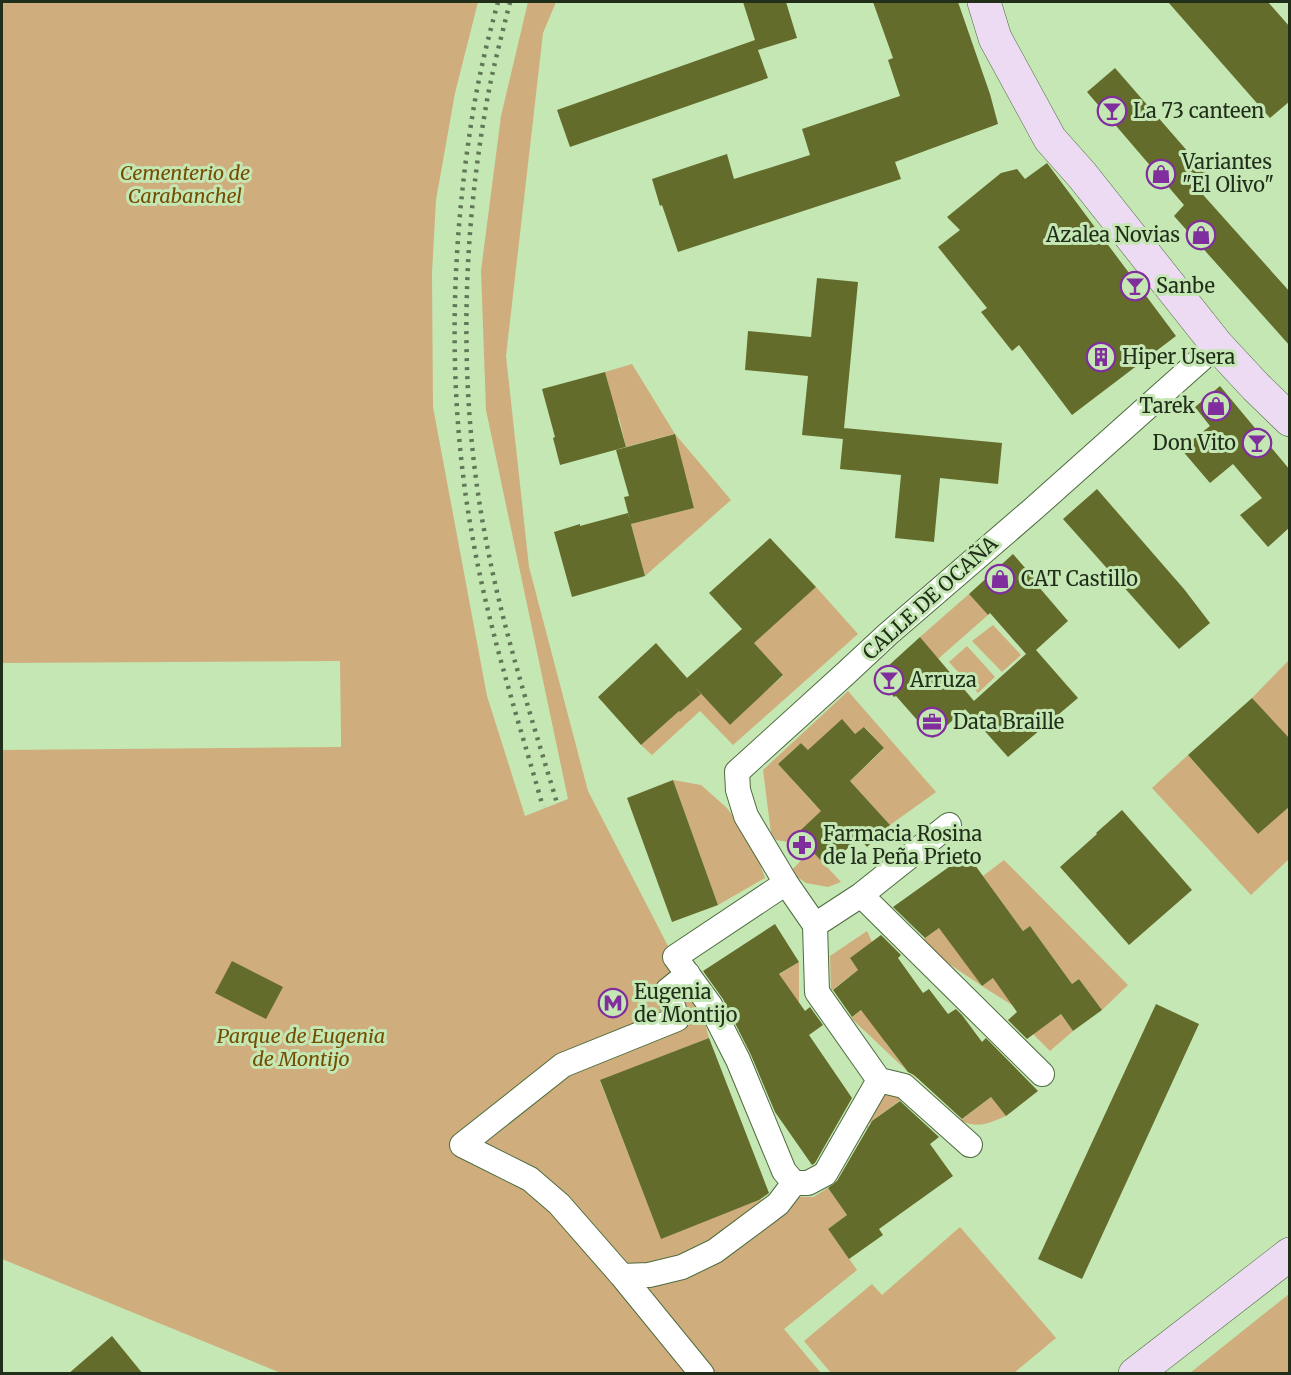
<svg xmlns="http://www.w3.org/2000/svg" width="1291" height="1375" font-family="Merriweather,serif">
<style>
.green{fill:#d0ad7c}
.building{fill:#646c2c}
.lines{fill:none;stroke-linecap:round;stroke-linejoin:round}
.street-casing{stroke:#4e6c3f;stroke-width:26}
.secondary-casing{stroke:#4e6c3f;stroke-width:34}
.street{stroke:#fff;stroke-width:24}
.secondary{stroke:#ecdbf3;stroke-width:33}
.rail{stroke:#617757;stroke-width:4.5;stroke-dasharray:3 6;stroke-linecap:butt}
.labels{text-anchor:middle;stroke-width:6;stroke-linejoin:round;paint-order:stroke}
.poi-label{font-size:20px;fill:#212e1a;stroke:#c4e7b4;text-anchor:start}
.park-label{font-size:20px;font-style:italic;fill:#754e04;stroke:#c4e7b4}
.street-label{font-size:20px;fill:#212e1a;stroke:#c4e7b4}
</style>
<rect width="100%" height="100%" fill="#c4e7b4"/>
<path class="green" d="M2,2H478L455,93L436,200L432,273L433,407L487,696L525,816L568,799L486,410L481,271L501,116L528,2H556L543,33L506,356L529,567L588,791L702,1012L709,1038L600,1081L661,1238L770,1196L813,1197L828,1188L847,1215L828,1229L857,1270L784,1329L821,1373H281L2,1259V750L341,747V737L340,661L2,663Z
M632,364L675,434L731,500L645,576L631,524L694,508L689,487L669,492L674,434L626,447L619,418L600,423L612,398L605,372Z
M816,587L858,634L733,745L700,711L652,755L641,745L659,728L666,696L680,712L701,693L730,725L745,711L731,696L754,674L768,689L783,676L754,643L782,590L796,605Z
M969,594L988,615L938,659L920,637Z
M993,625L1021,655L1002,672L972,641Z
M967,646L995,677L978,693L949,662Z
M1289,660V739L1252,698Z
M848,691L936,792L890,825L850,781L884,749L865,727L855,734L808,750L801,743L778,764L815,805L827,806L788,842L776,840L771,833L763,770Z
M1188,755L1258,834L1289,805V859L1251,895L1152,788Z
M673,780L701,785L727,808L752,841L765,878L718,905Z
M811,850L841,882L828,887L806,883L790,872Z
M1004,860L1128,985L1102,1010L1079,979L1072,984L1030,926L1023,931L983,876Z
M970,906L959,954L982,986L1018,960L1012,1005L982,986L918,943Z
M867,931L872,942L850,958L858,970L831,991L830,956Z
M799,962V1003L752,992Z
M880,996L885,1042L906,1070L936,1047L938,1093L906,1070L851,1018Z
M1061,1014L1073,1031L1050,1051L1033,1034Z
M885,1093L903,1098L867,1125L903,1174L868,1143L867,1125Z
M991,1097L1006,1116C987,1124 980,1128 960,1121Z
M960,1227L1056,1338L1014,1373H831L804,1341L872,1284L882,1295Z
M1289,1294V1373H1190Z"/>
<path class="building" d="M743,2H786L797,38L758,50L768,78L570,147L557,110L755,40Z
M873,2H958L990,94L998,124L895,162L901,179L678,252L662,205L660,206L652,179L727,154L734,179L810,155L802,129L900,96L888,60L893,58Z
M1168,2H1268L1290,27V101L1270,118Z
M1115,68L1210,177L1197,188L1290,292V346L1174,216L1184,205L1087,92Z
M1047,163L1176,336L1072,415L1019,345L1012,351L981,312L987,308L938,247L960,230L947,217L1001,173L1017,169L1025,179Z
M817,278L858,282L843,439L802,435L808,376L745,370L748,331L811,337Z
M605,372L626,447L560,465L553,438L555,437L542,389Z
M1220,386L1290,470V527L1268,547L1240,515L1262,498L1233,464L1210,483L1181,449L1210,426L1195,407Z
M844,428L1002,443L998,484L940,478L934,542L895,538L901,475L840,469Z
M675,434L694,508L631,524L624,497L629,496L616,450Z
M1097,489L1184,589L1210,623L1179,649L1063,519Z
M628,513L645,576L572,597L554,532L580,524V526Z
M770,538L816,587L754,643L783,675L730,725L695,687L701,694L680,712L679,711L641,745L598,697L656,643L687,678L742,629L709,593Z
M1013,554L1034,578L1032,579L1068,621L1036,650L1078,698L1008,757L965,709L1026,654L990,613L988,615L969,594Z
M920,637L974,701L933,738L896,696L894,697L876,677Z
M1252,698L1290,739V806L1258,834L1188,755Z
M842,719L855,734L864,727L884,748L850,781L890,825L867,847L859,838L827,867L811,850L803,858L788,842L821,811L778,764L801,743L808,750Z
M673,780L718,905L672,922L627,798Z
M1122,810L1192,890L1129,945L1060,867L1097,834L1096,833Z
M967,854L1023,931L1030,926L1072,984L1079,979L1102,1010L1073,1031L1061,1014L1027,1039L1008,1020L1017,1012L993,978L982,986L939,928L925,938L893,907Z
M775,924L799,962L779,974L805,1011L810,1007L823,1025L809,1035L852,1098L815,1163L812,1165L775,1112L751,1055L723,999L703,971Z
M881,935L901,955L898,958L923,993L929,989L948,1014L956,1009L962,1015L982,1042L986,1038L1038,1091L1006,1116L991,1097L962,1119L914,1075L908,1072L861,1010L852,1017L833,990L858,970L850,958Z
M232,961L283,987L266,1019L215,993Z
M1156,1004L1199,1024L1082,1279L1038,1259Z
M709,1038L769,1193L759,1200L661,1239L600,1080Z
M900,1101L939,1137L930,1144L953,1176L879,1229L883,1235L849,1259L828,1229L847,1215L828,1188L837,1181L872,1121Z
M112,1336L143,1374H68Z"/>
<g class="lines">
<g class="street-casing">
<path id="street" d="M786,883L675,957L710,1005L738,1060L784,1171L794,1183H808L825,1174L879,1080L817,992L815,925L786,883L746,816L738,790L737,772L845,674L888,634L1032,510L1217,345
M861,895L1042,1074
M815,925L861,895L949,825
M688,974L668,990L677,1019L563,1065L462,1145L530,1179L559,1204L622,1276L702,1374
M879,1080L904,1086L970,1145
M622,1276L649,1275L682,1267L715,1251L778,1204L794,1183"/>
</g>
<g class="secondary-casing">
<path id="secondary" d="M984,2L995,38L1050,139L1082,175L1217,345L1256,387L1290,420
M1135,1374L1290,1254"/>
</g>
<use href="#street" class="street"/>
<use href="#secondary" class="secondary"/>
<path class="rail" d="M498,2C488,38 479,75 473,112C450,252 447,400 473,540C489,630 518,719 543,807
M510,2C501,38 491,75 485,112C461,250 459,403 486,540C503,630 531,716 557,803"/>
</g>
<defs>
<g id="bar-ring" transform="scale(1.5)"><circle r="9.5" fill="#c4e7b4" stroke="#802e9e" stroke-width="1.5"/><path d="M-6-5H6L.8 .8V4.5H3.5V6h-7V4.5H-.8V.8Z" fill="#802e9e"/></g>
<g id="shop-ring" transform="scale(1.5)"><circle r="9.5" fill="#c4e7b4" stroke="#802e9e" stroke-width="1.5"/><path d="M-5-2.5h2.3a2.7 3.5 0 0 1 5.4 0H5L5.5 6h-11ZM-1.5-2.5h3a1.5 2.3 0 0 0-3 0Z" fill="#802e9e"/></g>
<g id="building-ring" transform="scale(1.5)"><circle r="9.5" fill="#c4e7b4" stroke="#802e9e" stroke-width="1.5"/><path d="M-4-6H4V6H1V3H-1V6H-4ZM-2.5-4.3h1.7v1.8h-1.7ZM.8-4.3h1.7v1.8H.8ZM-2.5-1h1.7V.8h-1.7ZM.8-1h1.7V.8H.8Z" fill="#802e9e"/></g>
<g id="office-ring" transform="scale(1.5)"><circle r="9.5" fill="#c4e7b4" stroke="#802e9e" stroke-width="1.5"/><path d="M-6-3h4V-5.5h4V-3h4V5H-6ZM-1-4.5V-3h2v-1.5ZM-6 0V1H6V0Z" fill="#802e9e"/></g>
<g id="pharmacy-ring" transform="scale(1.5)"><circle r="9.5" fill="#c4e7b4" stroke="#802e9e" stroke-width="1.5"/><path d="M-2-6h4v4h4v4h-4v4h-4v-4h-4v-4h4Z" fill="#802e9e"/></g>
<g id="metro-ring" transform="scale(1.5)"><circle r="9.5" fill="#c4e7b4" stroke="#802e9e" stroke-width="1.5"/><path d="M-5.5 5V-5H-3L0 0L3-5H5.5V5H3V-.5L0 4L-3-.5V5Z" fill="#802e9e"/></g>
</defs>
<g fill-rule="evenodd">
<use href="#bar-ring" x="1112" y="111"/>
<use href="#shop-ring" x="1161" y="174"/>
<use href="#shop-ring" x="1201" y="235"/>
<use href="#bar-ring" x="1135" y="286"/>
<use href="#building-ring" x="1101" y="357"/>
<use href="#shop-ring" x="1216" y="406"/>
<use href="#bar-ring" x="1257" y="443"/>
<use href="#shop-ring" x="1000" y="579"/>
<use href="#bar-ring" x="889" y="680"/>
<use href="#office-ring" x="932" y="722"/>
<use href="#pharmacy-ring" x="802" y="845"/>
<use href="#metro-ring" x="613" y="1003"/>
</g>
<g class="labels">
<g class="poi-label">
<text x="1133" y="118">La 73 canteen</text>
<text x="1182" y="169">Variantes<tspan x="1182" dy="23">"El Olivo"</tspan></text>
<text x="1180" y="242" text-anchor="end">Azalea Novias</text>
<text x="1156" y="293">Sanbe</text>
<text x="1122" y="364">Hiper Usera</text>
<text x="1195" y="413" text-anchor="end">Tarek</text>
<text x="1236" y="450" text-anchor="end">Don Vito</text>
<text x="1021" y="586">CAT Castillo</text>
<text x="910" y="687">Arruza</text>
<text x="953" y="729">Data Braille</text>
<text x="823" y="841">Farmacia Rosina<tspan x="823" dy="23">de la Peña Prieto</tspan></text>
<text x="634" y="999">Eugenia<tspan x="634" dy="23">de Montijo</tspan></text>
</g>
<g class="park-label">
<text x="185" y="180">Cementerio de<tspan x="185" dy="23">Carabanchel</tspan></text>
<text x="301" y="1043">Parque de Eugenia<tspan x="301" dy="23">de Montijo</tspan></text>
</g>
<g class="street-label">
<text transform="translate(930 598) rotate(-42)" y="7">CALLE DE OCAÑA</text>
</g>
</g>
<rect width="1291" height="1375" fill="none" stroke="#212e1a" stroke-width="6"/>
</svg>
